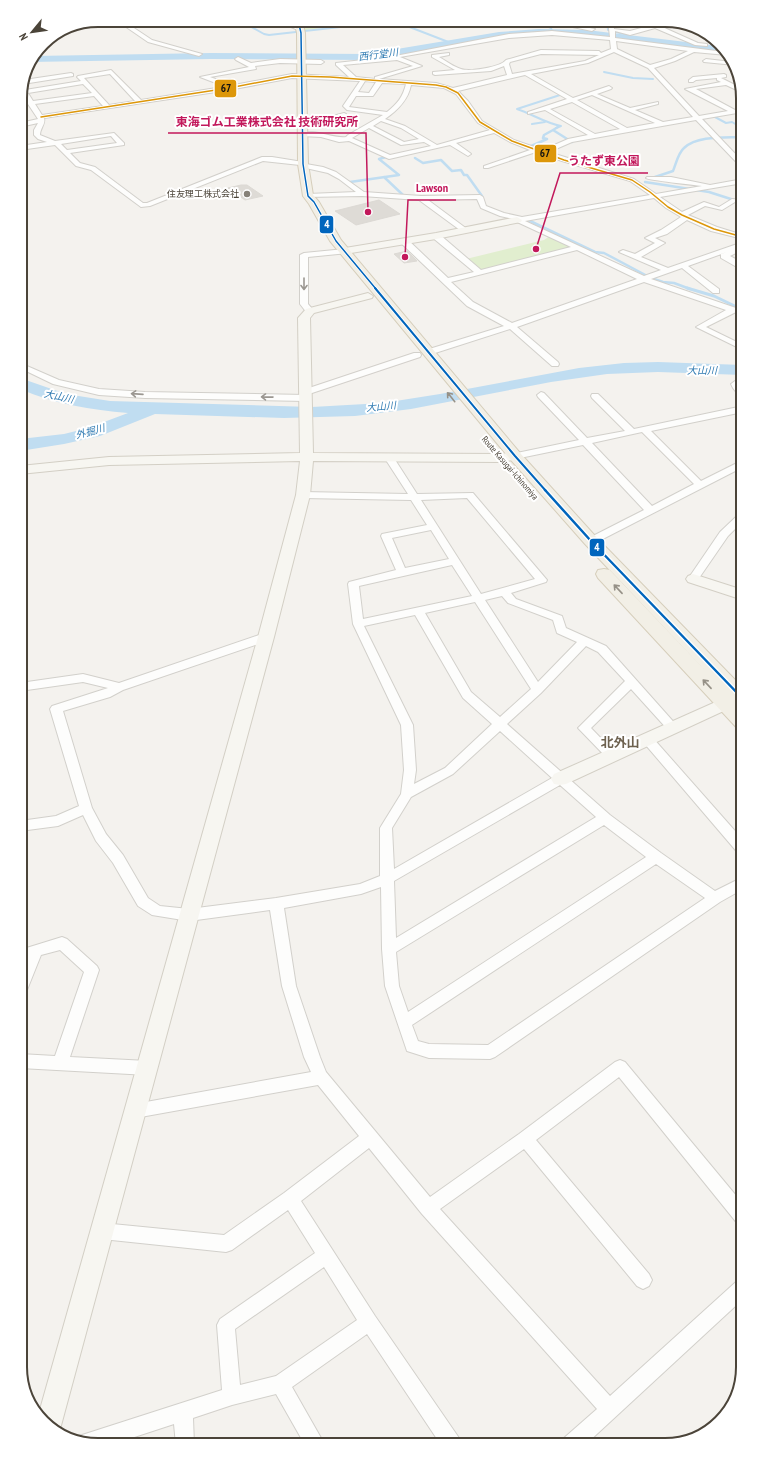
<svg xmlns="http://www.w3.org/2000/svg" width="763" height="1465" font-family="'PT Sans Narrow','Noto Sans JP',sans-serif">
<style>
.green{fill:#e1eecf}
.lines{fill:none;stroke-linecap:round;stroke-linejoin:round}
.stream-far2{stroke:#c0ddf1;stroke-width:2}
.stream-far1{stroke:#c0ddf1;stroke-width:2.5}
.stream{stroke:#c0ddf1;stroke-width:3}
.river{fill:#c0ddf1;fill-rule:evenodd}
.building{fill:#dedbd6;stroke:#dcd9d4}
.street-casing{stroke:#d2d0cb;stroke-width:2}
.secondary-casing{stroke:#d3cfc5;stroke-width:2}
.primary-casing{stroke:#d6cebb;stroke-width:2}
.street{fill:#fdfdfc;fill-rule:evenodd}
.secondary{fill:#f7f6f1;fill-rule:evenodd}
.primary{fill:#f2efe6;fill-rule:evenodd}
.bus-1-far2-casing{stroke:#fff;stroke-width:3}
.bus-1-far1-casing{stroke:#fff;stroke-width:4}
.bus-1-casing{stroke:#fff;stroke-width:5}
.bus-2-casing{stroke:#fff;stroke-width:3}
.bus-1-far2{stroke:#0065bd;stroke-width:1.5}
.bus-1-far1{stroke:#0065bd;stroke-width:2}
.bus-1{stroke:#0065bd;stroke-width:2.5}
.bus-2{stroke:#dd9709;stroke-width:1.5}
.oneway{stroke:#9b9791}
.oneway2{stroke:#969187}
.poi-dot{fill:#868178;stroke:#fff;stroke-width:1.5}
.labels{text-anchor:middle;stroke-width:4;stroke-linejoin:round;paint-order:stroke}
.far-poi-label{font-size:9px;fill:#4b4439;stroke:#fff;text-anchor:end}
.far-street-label{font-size:9px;fill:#4b4439;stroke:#fff}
.far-water-label{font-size:10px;font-style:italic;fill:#2e7ab2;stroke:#fff}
.quarter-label{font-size:13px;font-weight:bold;fill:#6e6250;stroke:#fff}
.rim{fill:none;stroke:#4b4439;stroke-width:2}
.leader{fill:none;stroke:#c2185b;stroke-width:1.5}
.callout-dot{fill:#c2185b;stroke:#fff;stroke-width:1.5}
.callout-label{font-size:12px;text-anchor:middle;font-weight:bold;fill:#c2185b;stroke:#fff;stroke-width:4;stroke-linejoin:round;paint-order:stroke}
.line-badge{stroke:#fff;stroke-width:1.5}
.badge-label{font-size:11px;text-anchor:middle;font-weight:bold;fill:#fff}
.pale-badge-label{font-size:11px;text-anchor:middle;font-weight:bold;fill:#111}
</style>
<rect width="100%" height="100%" fill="#f4f2ee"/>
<path class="green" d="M301,20H386L307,30H305Z
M550,236L571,247L481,270L466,259L544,240Z"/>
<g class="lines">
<path class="stream-far2" d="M239,20L264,34L269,35L394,21L451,43
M534,20L551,28L552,32
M607,20L608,30L628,35L627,38
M604,72L633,78L653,79
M715,117L726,123L732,122L742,128
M532,124L545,122
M556,128L561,126C545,123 532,114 517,109L560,95"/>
<path class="stream-far1" d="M558,127L553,130L572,142
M740,127L743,129
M529,147L547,139L543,138L544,135L553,130
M415,158L423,163L441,160L452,171L461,170L464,175H467L482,196
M384,177L403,195
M652,178L673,171C676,164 678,153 684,148C698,135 726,138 743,137
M350,182L399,175L379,159L386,157
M645,182L709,192L734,200
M528,220L595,252L604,253L651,278L663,282L674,283L690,289"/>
<path class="stream" d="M687,288L714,296L743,310"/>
<path class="river" d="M539,29L587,30L719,46L724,53L587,36L539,35L499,38L367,60L211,59L29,62L34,56L211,53L367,54L499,32Z
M658,362L743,365V375L658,372L607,374L551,382L411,409L355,416L284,418L155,414L100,436L64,444L20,451V439L64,434L88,428L128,413C91,410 55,404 20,389V378L66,394L110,401L312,407L383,403L440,394L579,368L624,363Z"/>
</g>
<path class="building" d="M241,185H247L263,196L245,200L228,188Z
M379,200L400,214L356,225L335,211Z
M407,251L417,261L404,263L394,254Z"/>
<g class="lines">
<g class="street-casing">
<path id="street" d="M116,20H122L152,40L202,54L199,56L148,42Z
M284,20H289L303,29L300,31L289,26Z
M539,20H550L595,29L592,31Z
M608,20H613L614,29L630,31L671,20L676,22L660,26L698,43L707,44V46L695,45L655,28L630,35L615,31V38L724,52L727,55L694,52L675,61L654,68L699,116L728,111L685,89L721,82L717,80V78L696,80L693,82H689V80L693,77L724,74L726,75V77L721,78L741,88V92L726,85L696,89L735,110L743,108V112L702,119L743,162V168L741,167L696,120L572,142L549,152L634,179L656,194L702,186C694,185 648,180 646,178L647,177H671L710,185L743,179V183L660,197L682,212L704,202L719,207L732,199L743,200V204L735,202L722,210L705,206L688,215L717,227L743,235V239L711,231L687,220L667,234L655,238L665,243L641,257L668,268L743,242V246L736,249L740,251L730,256L741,262V266H735L721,258V254L727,252L688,266L719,289V293H713L682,268L651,279L736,308V312L706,327L743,345V350L696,327L726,310L644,282L517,327L558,362L559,364L558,366H552L510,329L432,354H426L425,352L426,350L504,326L467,306L401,243V239H407L448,278L474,272L433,238V234H439L481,270L571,247L515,221L514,219L500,216L481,208L477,199L428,200L467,229L468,231L464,233L419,200L362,196L306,197L305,196L308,194L356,192L339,179L328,173L301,167L300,165L263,161L150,206L141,207L91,170L76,166L55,145L20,150V146L47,142L38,139L34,135V130L38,123L20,127V123L38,119L20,92L22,87L25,90L81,81L77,77L78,76L111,70L141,100L229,86L292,74L349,77L336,65V63L390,57L509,34L552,31L610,37ZM552,35L610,40L611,49L601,53L599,51L541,50L506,60C501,67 470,72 461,69C454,67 446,61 439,57L449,55V53L432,55V57L455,70L433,72V74L435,75L491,71L504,66L507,75L453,88L436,83L379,79L422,66L400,57L509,38ZM616,41L688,51L671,59L650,65L617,49ZM614,52L648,68L693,117L663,122L635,110L658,104V102L630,108L597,94L611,89L612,88L609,86L573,98L531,74L588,63ZM541,54L599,55L585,61L512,74L509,64L510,62ZM397,60L413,66L375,77V79L356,77L343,65ZM110,74L135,101L109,105L84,78ZM525,75L567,99L528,112V114L545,110L588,135L568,139L543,150L514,140L482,121L468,101L458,91ZM292,78L360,81L343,106L347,110L383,115L348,135L346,137C333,139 312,127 300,135L301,136L321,137L339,142L349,141L389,159L450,145L468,156L471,154L470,153L456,143L494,133L510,142L530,150L484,166V168H488L536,152L562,161L630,181L650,195L522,217L504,213L486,206L483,197L480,195L421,196L364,192L336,172L323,167L306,164L303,162L272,157H262L147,203H143L95,167L80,163L70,153L124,145V143L114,133L55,141L40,135C40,128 46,124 44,118L229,90ZM365,81L376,82L369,93L358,92ZM382,83L406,84C403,97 397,104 387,112L349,107L356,96H373ZM83,84L92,93L33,101L28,93ZM411,85L444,88L456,94L478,123L490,130L437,145L405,126L385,119C398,110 408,100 411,85ZM592,95L655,123L627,128L577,100ZM94,96L103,106L42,115L35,104ZM572,102L620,129L595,134L550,109ZM381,121L401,128L419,139L404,142L373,126ZM369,128L401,145L424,142L431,146L390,155L352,138ZM111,136L117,143L67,150L61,144ZM654,198L666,208L681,217L661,230L645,238L655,243L635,254L623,250L619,252L661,270L644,276L525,221ZM577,250L637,279L512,323L473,302L451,282Z
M238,57L251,63L280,59L321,60L324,62L321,64L280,63L255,66L256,69L210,77L221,81L230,79L233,81L221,85L200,77L249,67L236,60L235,59Z
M706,59L732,62L735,65L704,62L703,61Z
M71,73L73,74V76L23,84L24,80Z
M344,113L346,114V116L321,124L303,127L300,125Z
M345,249L349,251L348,253L308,257V304L314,311L310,313H307L300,304V255L304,253Z
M414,353H420L421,355L420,357L309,394H303L302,392L303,390Z
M20,363L59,380L99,389L145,392L306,395L310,398L306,401L145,398L99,395L53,384L20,368Z
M735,381C741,383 743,390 743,396C737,394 733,389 731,384Z
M541,392L544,393L587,438L625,431L592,398L591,396L592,394H598L634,429L743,406V412L651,431L701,481L743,460V467L595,543H587L586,541L587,539L644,510L583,445L515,459L512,458L510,456L512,454L579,440L538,397L537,395ZM642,432L694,484L652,506L592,443Z
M389,454L392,455L417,494L473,493L547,580L546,582L511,593L516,599L562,616L566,628L606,646L679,728L677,731L673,732L669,731L631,689L591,728L618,756L616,759L612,760L608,759L578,728L625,681L598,652L586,646L541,693L507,724L610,815L661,853L715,891L743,877V889L720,902L495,1057L490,1059L429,1058L407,1051L385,986L382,949L381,887L361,894L284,908L296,986L320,1057L326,1072L430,1197L519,1134L615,1062L620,1060L625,1062L743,1204V1225L737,1223L619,1077L536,1140L649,1274L652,1280L649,1286L643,1289L637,1286L524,1149L440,1209L610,1396L737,1281L743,1278V1299L585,1445H562L564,1438L597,1409L422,1214L369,1148L301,1201L375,1316L459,1438L461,1445H441L367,1334L292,1387L325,1445H305L276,1394L232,1405L193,1418L194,1445H176L174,1424L110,1445H93L78,1440L79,1436L222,1390L217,1325L220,1319L315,1253L288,1210L232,1250L226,1252L102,1239L96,1237L94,1231L96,1225L102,1223L224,1235L284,1193L359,1136L318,1085L135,1118L129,1116L127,1111L129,1106L135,1104L311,1072L304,1057L282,986L270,910L189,921L152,915L138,906L113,863L96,841L83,815L58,826L20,831V821L56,816L79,806L50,709L52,706L108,688L83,682L20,691V683L83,674L119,683L262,634H270L272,637L270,640L123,690L110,697L63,711L92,808L106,834L123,855L148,898L160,906L189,909L276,898L360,884L380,876V828L401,794L404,770L401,725L353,624L348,584L349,582L396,570L381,536L382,534L427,525L411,500L303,498L298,495L303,492L408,494L384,457ZM467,498L535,579L481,594L421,500ZM431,530L449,559L405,568L392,538ZM452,565L472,596L363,619L359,586ZM502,596L508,603L553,620L557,633L577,642L538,682L485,600ZM475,602L531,689L500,717L471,692L425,613ZM415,615L463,698L492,724L445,768L414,784L416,770L413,725L364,626ZM500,731L552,778L394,869L392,828L411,797L453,774ZM560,785L596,817L396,938L394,881ZM604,825L646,857L408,1012L399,986L396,952ZM656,864L705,898L488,1045L429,1044L418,1041L412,1025ZM324,1267L357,1320L276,1376L240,1385L235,1329Z
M743,512V521L728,536L697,581H689L688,579L720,532L740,513Z
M648,736L652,737L743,840V854L738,853L644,743L642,740L644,737Z
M62,937L67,939L97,966L99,970L70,1057L148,1061L153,1063L156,1068L153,1073L148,1075L20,1068V1054L55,1056L84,972L60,950L41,955L25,995L20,997V972L25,960L20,962V950Z"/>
</g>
<g class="secondary-casing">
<path id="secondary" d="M517,217L522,220L521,222L436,239L345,254L340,251L345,248L436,233Z
M368,293L373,296L372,298L314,313L310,318L313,453L500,454L515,452L520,453L522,456L520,459L500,462L313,461L310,495L274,637L59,1433L54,1432L39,1413L258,637L296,495L300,461L109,465L20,474V466L109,457L300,453L298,318L306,309Z
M693,574L743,590V600L688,582L686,579L688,576Z
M738,692L743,694V702L566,784L560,785L554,784L551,779L554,774Z"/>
</g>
<g class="primary-casing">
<path id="primary" d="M294,20H302L305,33L308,164L313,195L319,202L341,240L520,453L597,538L743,688V705L737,704L743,710V729L736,727L598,578L596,574L598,570L604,569L610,570L718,684L585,544L510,459L330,241L309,204L303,196L298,164L297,33Z"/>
</g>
<use href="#street" class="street"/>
<use href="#secondary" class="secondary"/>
<use href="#primary" class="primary"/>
<g class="bus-1-far2-casing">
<path id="bus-1-far2" d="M298,20L301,33L303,164L308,196L314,202L336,241L376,289"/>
</g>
<g class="bus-1-far1-casing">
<path id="bus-1-far1" d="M375,288L515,456L546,491"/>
</g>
<g class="bus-1-casing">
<path id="bus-1" d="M545,490L591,541L743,699"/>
</g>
<g class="bus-2-casing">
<path id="bus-2" d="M41,117L229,88L292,76L330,77L436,85L446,87L458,93L480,122L512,141L564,160L632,180L650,192L668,207L682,215L714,229L743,237"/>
</g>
<use href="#bus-1-far2" class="bus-1-far2"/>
<use href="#bus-1-far1" class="bus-1-far1"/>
<use href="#bus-1" class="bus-1"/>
<use href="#bus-2" class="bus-2"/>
</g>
<defs><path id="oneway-shaft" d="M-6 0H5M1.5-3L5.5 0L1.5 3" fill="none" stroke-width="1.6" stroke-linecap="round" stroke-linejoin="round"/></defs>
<g class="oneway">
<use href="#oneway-shaft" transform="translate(304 284) rotate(90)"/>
<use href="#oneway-shaft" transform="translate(137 394) rotate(-176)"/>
<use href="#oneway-shaft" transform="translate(267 397) rotate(-179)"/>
</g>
<g class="oneway2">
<use href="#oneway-shaft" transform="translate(451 397) rotate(-129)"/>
<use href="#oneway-shaft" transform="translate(618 589) rotate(-133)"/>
<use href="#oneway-shaft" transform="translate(707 684) rotate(-133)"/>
</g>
<circle class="poi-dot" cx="247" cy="194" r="4"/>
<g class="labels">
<g class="far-poi-label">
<text x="239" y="197">住友理工株式会社</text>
</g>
<g class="far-street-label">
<text transform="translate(510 468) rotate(49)" y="3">Route Kasugai-Ichinomiya</text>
</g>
<g class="far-water-label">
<text transform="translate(378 54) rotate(-7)" y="4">西行堂川</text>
<text x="702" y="374">大山川</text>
<text transform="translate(59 396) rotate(12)" y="4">大山川</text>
<text transform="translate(381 406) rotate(-5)" y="4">大山川</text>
<text transform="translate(90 431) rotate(-15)" y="4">外掘川</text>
</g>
<g class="quarter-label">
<text x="620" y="747">北外山</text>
</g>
</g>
<path d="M0 0H763V1465H0ZM98 27H665A71 71 0 0 1 736 98V1367A71 71 0 0 1 665 1438H98A71 71 0 0 1 27 1367V98A71 71 0 0 1 98 27Z" fill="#fff" fill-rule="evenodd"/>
<path class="rim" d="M98 27H665A71 71 0 0 1 736 98V1367A71 71 0 0 1 665 1438H98A71 71 0 0 1 27 1367V98A71 71 0 0 1 98 27Z"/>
<path class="leader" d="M368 212L366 133H168M536 249L560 173H648M405 257L408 200H456"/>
<g class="callout-dot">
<circle cx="368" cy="212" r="4"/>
<circle cx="536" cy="249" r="4"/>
<circle cx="405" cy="257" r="4"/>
</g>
<g class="callout-label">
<text x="267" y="126">東海ゴム工業株式会社 技術研究所</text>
<text x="604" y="165">うたず東公園</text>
<text x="432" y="192">Lawson</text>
</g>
<g class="line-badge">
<rect x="214" y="79" width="23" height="19" rx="4" fill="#dd9709"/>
<rect x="534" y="144" width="23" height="19" rx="4" fill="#dd9709"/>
<rect x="319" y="215" width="15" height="19" rx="4" fill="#0065bd"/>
<rect x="589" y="538" width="16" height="19" rx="4" fill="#0065bd"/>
</g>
<g class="badge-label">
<text x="327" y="228">4</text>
<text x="597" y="551">4</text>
</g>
<g class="pale-badge-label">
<text x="226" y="92">67</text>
<text x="545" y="157">67</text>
</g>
<g transform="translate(32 32) rotate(241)" stroke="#ffffff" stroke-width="3" paint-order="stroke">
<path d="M0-3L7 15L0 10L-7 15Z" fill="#4b4439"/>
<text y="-6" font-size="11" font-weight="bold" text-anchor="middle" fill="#4b4439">N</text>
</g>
</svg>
